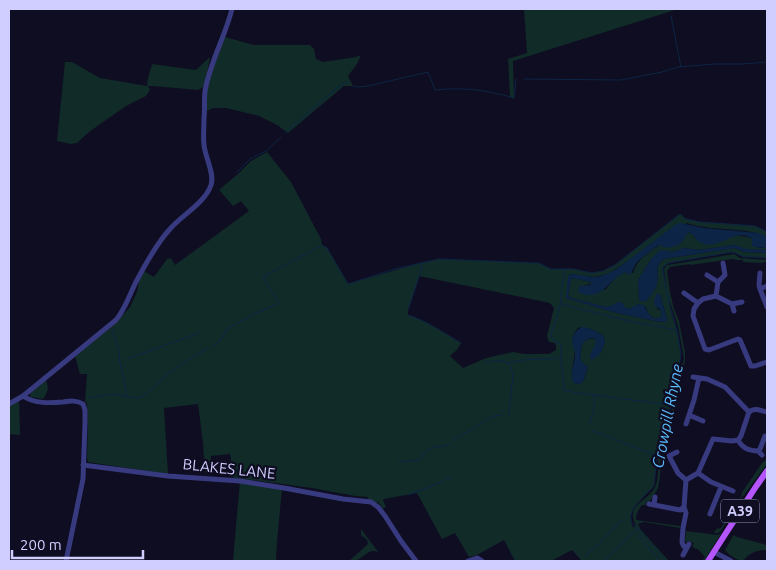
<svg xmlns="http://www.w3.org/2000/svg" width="776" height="570" font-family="Ubuntu,sans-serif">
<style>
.green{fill:#102b28;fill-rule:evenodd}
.water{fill:#0c2546}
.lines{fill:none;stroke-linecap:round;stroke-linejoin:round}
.stream{stroke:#0c2546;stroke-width:1}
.minor{stroke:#383a80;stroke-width:5}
.major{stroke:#b555fe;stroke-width:6}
.labels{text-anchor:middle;stroke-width:4.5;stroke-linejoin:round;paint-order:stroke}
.shield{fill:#0f0d21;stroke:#9693bc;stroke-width:1}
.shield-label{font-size:14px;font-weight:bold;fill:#d0cdff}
.street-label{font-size:15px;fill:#d0cdff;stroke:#0f0d21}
.water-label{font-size:16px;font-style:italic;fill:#5cbdfe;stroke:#0f0d21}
</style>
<rect width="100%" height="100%" fill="#0f0d21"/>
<path class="green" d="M524,9H678L513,61L514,99L510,97L508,59L527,53Z
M225,37L254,45H310L314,49L316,59L323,62L356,57L361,55L357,64L348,76L353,86H344L288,133L277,125L259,116L226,108H213L207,111L206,93L214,63Z
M210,57L205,86L198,90L153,86H148L150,90L146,96L126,106L89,132L77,143L71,144L57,141L65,62H72L100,78L147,86L148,78L152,64L196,70Z
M267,152L291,182L321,239L322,245L327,248L348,284L420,263L439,259L538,263L551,269H573L592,273L603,271L615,265L680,214L686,219L700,222L755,226L767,232V237C745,226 712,232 687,223L608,274L593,277L571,274L566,298L617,313L660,322L666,321L667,319L660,294L657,309L661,310L662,317L654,319L648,313L646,307L639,304C627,312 628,309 616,303L612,306L606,307L571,298L569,297L568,295L571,279L572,278L592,282V283L584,286L605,290L618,275L625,272L633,273C637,259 647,254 658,246L661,244L667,247L685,237V235L689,232L694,235L696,239C710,238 742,232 752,239V245L760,248H767V250L745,249L735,245L699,250L684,248L672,252L666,251L652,258L638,280L639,300L646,301C650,295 656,290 657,283C660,272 653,267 664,259L735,248L744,252L767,253V258C760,257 752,257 745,257C740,256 737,253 732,252L668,263L663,267V272L667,292L664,269L666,266L668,265L734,254L740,258L767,260V262H763V263L743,262V260H736L735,259H732L691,265L690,264L670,267L667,271L670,292L674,309L679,321L685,352V361L682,374H679L684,359L678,326L668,297C671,319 682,337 680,361L664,432L658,447L654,485L652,488L634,507L630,517L633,528L636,525L635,524C626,503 648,502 655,487C660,477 657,463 658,452C659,444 665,438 667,430C672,413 675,395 679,377L681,378L670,431L661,450L660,477L658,488L653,497L649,502H646V505H642C638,510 636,514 636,520L681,526L680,528L644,522L638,524L641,530L669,561H582L572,550L551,561H515L504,540L477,555L469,557L455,533L442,539L417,493L384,499L383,500L386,507L383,509L378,502L376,503L367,499L368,497L355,496L312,488L229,477L231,458L230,454L211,456L210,473H205L203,443L198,404L164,408L168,474L88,462L87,458L88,426L87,403L85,402L87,374H80L75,356L113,326L130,307L137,292L139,281L144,271L154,277L167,259L171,258L175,265L249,211L241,201L233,206L219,190L238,174L251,161ZM419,276L550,303L554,308L547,336L549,342L555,343L556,346V350L549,354H524L513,352L486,358L463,368L450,356L457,350L461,343C444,333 427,321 408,315V309ZM578,328C588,326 595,331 604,336L605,343L600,354L595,347L597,342L595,339C584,337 581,344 581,353C581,356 580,359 582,362C583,364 586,366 588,367L584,379L581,384L574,383L572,372L575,351L572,339L575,332Z
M46,380C49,388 48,392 43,399L31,397L30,393Z
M19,401L20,435L9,434V405Z
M767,459V464L735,507L721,531L718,533H714L716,529L721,528L732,509L742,496L741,495L743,491L762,463Z
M240,481L282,489L277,541L276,561H233Z
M361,529L379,553C370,547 365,557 357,560C354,562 352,561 349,561L368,544L367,540L361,535Z
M686,531L718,535L722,532L704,561H702L705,557L699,550L692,547L694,543L689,541L685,542Z
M734,535L737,537L767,545V550C757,550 749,553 743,561C736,560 729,555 725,550L733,536Z"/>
<path class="water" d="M680,223L704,228L759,233L767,237V248L754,247L752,245V239C737,227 721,248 705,244C697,243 695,235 689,232C685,235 685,238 682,242C678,246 672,247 667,248L665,247L664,248L661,245L657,246L639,260L635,265L631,274L629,275L625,272C608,279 603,303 578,292V289L580,286L590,285L592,282L572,278L571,279L568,295L571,298L606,307C614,306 615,302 621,302L626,308L629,309L639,304L644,305L648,313L654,319L662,317L661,310L655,306C654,302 654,298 657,294H660L667,319V321L660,322L617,313L566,298L568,277L569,275C575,273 580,275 586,276C598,279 608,274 618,268L675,225Z
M735,245L746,249L767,250V253L744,252L735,248L664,259C653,267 660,272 657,283C656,290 650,296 646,301H640L639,300L638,280L652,258L659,251L663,250L672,252L684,248L699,250Z
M584,327L593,330L604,336L605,343L600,354L592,360C586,353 597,348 596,340L593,338C584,339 581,344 581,352C581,356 580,358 581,361C583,364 586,365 588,366L584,379L581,384L574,383C568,373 576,363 575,352C574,348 572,344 572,339C574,333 577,328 584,327Z"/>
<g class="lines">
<path class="stream" d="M671,16L681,67
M524,79L621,80L662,72L678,67L714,64H743L767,62
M353,86L358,87L368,86L428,72L435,90C462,87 488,90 514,98L516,79
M285,133L339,86L348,82
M237,172L250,159L266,151L281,137
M565,270L560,298L561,303L564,305L629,321L676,330
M561,303L551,335L553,340L561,345V358L564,390L566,391L572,392L670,405
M408,310L422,268L421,262
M408,315C427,321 444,333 461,343
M112,329L119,351L120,363L127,394
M211,347L219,342L228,328L254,314L279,303L263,277L322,245L327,248L348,284L395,269L439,259L538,263L551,269H573L592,273L603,271L615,265L680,214L686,219L700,222L755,226L767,232
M127,359L199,333
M484,363C498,360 509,357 513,374L509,415
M507,363L523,360L560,358
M89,398L113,394L137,398L145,395L168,374L193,357L207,349
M590,424L594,406V395
M593,431L655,455
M454,440L488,419L494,416L502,415
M399,462L419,460C422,457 425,452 428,450C434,445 443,448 449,444
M408,495L442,482L447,477L450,478
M637,529L639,530L666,561
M637,534L660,561
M585,556L596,547L622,520
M604,561L637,529C620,514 642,499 652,488L654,485L658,447L664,432L673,398L681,355L677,330L670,307L663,272V267L668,263L732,252C737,253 740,256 745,257C752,257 760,257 767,258"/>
<path class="minor" d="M760,273L759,285L760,289
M707,275L718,282L716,296
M718,282L725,275L723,263
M767,286L760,289L767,307
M684,293L698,303L694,309L693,316L705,349L709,350L738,339L740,340L751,366H755L767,362
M698,303L703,299L716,296L732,304L734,311
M732,304L742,302
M693,377L707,379L725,387L749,412
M23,396C35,404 50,403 63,402C70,401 77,400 83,404L85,410V424L83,479L66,561
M9,404L23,396L116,320C126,308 130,293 137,280C146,263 157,243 170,229C182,215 205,203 211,185C215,174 205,157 204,145C203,136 204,127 204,118C205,109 204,100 205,91C210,62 225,37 232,9
M689,415L703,421
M686,424L694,400L699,378
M738,440C742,448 748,451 758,451L762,455
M758,451L760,449L765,436
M677,452L669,456L678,473L686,480
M83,465L168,476L240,481L284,488L343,499L371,502L378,507L385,516L401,541L416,561
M698,473L711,482L733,491
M649,504L680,510L684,507
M654,505L655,497
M710,514L721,487
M686,549L683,545L682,542L683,528L686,513L684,507L686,480L698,473L713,439L732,441L738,440L741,436L749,412C755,407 761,411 767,412
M714,552L731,561
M683,555L689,544
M468,561L477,558L482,561"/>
<path class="major" d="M708,561L755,488L767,471"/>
</g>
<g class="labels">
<rect class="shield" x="721" y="499.5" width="38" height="23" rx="4"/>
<g class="shield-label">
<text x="740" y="516">A39</text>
</g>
<g class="street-label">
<text transform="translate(229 469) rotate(6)" y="5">BLAKES LANE</text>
</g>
<g class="water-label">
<text transform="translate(667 416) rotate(-79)" y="6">Crowpill Rhyne</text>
</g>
</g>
<rect width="776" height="570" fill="none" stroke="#d0cdff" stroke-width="20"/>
<path d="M12 550v8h131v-8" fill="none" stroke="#d0cdff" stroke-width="2.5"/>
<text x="20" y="550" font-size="15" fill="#d0cdff" stroke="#0f0d21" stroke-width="4" paint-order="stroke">200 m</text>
</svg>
